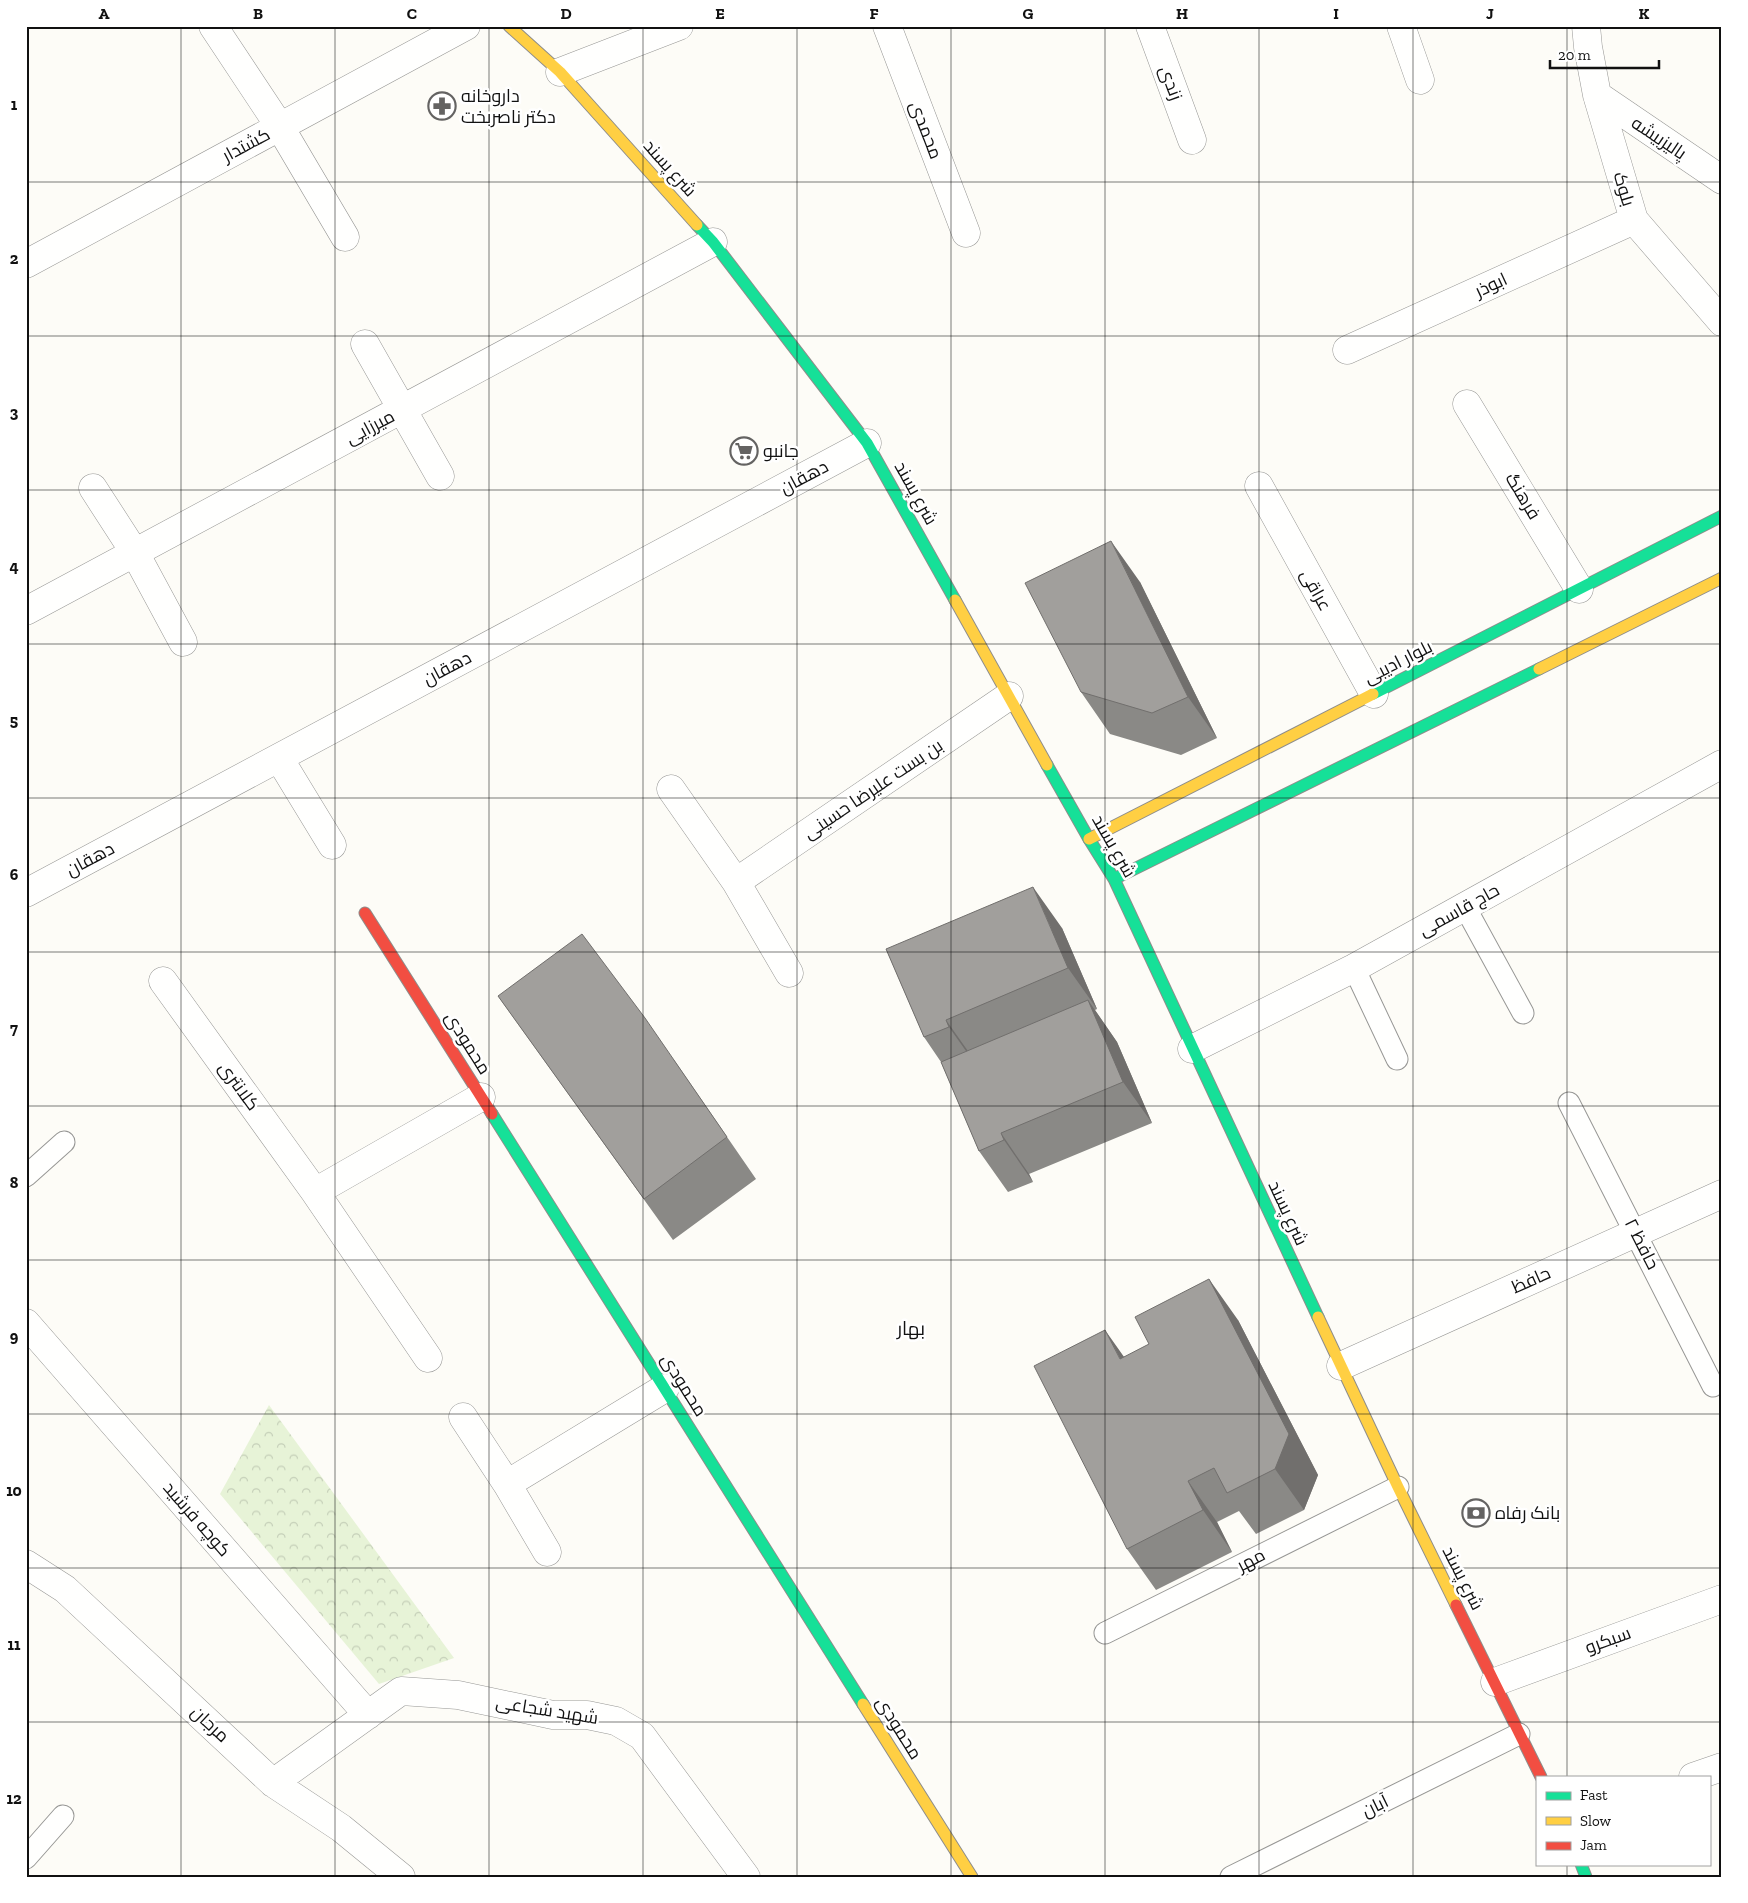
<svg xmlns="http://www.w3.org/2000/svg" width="1748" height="1903" font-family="'Zilla Slab',Cairo,serif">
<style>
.park{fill:url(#park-crowns)}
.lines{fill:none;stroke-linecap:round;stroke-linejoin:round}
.lane-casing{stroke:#979795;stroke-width:23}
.street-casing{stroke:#979795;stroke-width:29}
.fast-casing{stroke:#8e8d8b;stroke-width:13}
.slow-casing{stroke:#8e8d8b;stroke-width:13}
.jam-casing{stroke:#8e8d8b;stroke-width:13}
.lane{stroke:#fffffe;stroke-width:21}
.street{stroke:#fffffe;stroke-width:28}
.fast{stroke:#16e098;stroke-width:11}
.slow{stroke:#ffcf43;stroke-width:11}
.jam{stroke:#f24e42;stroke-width:11}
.wall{fill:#8a8986}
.shaded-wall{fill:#716f6d}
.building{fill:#a19f9c;stroke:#716f6d}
.grid{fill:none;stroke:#111;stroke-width:1;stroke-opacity:0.55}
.labels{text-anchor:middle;stroke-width:5;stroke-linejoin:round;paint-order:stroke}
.street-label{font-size:18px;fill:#111;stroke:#fff}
.poi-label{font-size:18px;fill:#111;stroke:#fff;text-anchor:start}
.neighbourhood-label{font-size:19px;fill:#111;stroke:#fff}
.neatline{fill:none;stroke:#111;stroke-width:2}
.grid-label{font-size:16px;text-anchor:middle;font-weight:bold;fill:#111}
</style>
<defs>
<pattern id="park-crowns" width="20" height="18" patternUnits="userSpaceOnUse" patternTransform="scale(1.25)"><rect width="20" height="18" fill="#e7f3d7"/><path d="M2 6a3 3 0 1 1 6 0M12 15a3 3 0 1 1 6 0" fill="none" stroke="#c5cfb8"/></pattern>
</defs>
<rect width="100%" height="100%" fill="#fdfcf7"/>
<path class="park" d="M269,1405L454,1658L379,1684L220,1494Z"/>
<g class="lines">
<g class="lane-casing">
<path id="lane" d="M1465,907L1523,1013
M1354,968L1397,1059
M1569,1103L1713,1386
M26,1176L64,1142
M1105,1633L1398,1487
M26,1858L63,1816
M1231,1877L1519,1734"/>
</g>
<g class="street-casing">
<path id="street" d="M213,26L280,127L345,237
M887,26L966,233
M1150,26L1192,140
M1401,26L1420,80
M1586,26L1588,47L1597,95L1634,220L1722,322
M560,72L679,26
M1597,95L1722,180
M26,264L466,26
M365,344L440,476
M1347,350L1634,220
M1467,404L1579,589
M1259,486L1374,694
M93,488L135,553L183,642
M26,611L713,242
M279,758L332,845
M671,789L736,882L789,973
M736,882L1009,696
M26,893L867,443
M163,981L315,1192L428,1358
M1192,1049L1354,968L1722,764
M315,1192L481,1097
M26,1323L368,1715
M1341,1366L1722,1194
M463,1417L507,1484L547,1552
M507,1484L665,1388
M26,1564L65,1589L273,1783L341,1828L401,1877
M1495,1682L1722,1599
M1693,1777L1722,1767
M273,1783L401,1691L458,1695L553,1715H587L616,1721L642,1736L746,1877"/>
</g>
<g class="fast-casing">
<path id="fast" d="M697,225L713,242L867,443L955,600
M1373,694L1722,516
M1047,765L1089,839L1114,879L1318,1317
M1114,879L1539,669
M492,1114L863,1704
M1581,1864L1586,1877"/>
</g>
<g class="slow-casing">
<path id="slow" d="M509,26L560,72L697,225
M955,600L1047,765
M1539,669L1722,578
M1089,839L1373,694
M1318,1317L1398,1487L1456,1605
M863,1704L972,1877"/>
</g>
<g class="jam-casing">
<path id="jam" d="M365,913L492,1114
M1456,1605L1541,1777"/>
</g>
<use href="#lane" class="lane"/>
<use href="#street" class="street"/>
<use href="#fast" class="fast"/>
<use href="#slow" class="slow"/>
<use href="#jam" class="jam"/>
</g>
<path class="wall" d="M1140,582L1217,738L1181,755L1110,734L1081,692Z
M1062,928L1097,1009L1095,1010L1117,1042L1152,1123L1029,1174L1033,1182L1008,1192L979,1151L941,1062L924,1037L886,949Z
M498,996L674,1060L756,1179L673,1240Z
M1238,1320L1318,1475L1304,1510L1256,1534L1239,1511L1217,1522L1232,1552L1156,1590L1127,1549L1124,1357Z"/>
<path class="shaded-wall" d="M1111,541L1140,582L1217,738L1188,697Z
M1033,887L1062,928L1097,1009L1068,968Z
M1088,1000L1117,1042L1152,1123L1123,1082Z
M946,1020L975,1061L978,1068L949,1027Z
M1001,1133L1029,1174L1033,1182L1004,1140Z
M1209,1279L1238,1320L1318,1475L1304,1510L1275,1469Z
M1105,1330L1134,1371L1120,1359Z
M1188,1481L1217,1522L1232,1552L1203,1510Z"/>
<path class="building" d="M1111,541L1188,697L1152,713L1081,692L1025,583Z
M1033,887L1068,968L946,1020L949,1027L924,1037L886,949Z
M582,934L645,1018L727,1137L644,1199L498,996Z
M1088,1000L1123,1082L1001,1133L1004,1140L979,1151L941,1062Z
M1209,1279L1289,1434L1275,1469L1227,1493L1214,1468L1188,1481L1203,1510L1127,1549L1034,1366L1105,1330L1120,1359L1149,1344L1135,1317Z"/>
<path class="grid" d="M181,26V1877M335,26V1877M489,26V1877M643,26V1877M797,26V1877M951,26V1877M1105,26V1877M1259,26V1877M1413,26V1877M1567,26V1777M26,182H1722M26,336H1722M26,490H1722M26,644H1722M26,798H1722M26,952H1722M26,1106H1722M26,1260H1722M26,1414H1722M26,1568H1722M26,1722H1722M1567,1864V1877"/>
<defs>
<g id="pharmacy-ring" transform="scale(1.4375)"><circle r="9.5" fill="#fff" stroke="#646362" stroke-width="1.5"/><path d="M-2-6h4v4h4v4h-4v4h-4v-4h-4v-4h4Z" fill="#646362"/></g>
<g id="supermarket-ring" transform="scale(1.4375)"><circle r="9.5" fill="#fff" stroke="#646362" stroke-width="1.5"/><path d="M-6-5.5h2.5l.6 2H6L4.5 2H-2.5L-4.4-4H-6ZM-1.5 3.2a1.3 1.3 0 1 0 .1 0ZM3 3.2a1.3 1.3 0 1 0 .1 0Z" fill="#646362"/></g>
<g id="bank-ring" transform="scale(1.4375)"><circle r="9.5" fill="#fff" stroke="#646362" stroke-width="1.5"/><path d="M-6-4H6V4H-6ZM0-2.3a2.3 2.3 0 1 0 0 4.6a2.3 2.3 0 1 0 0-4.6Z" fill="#646362"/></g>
</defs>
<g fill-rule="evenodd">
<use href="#pharmacy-ring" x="442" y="106"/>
<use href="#supermarket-ring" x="744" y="451"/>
<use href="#bank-ring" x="1476" y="1513"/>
</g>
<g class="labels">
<g class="street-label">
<text transform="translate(1171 83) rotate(70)" y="6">زندی</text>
<text transform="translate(926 130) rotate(69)" y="6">محمدی</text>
<text transform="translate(1659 138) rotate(34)" y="6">پالیزبیشه</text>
<text transform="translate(246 145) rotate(-28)" y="6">کشتدار</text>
<text transform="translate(670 168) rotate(48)" y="6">شرع پسند</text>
<text transform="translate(1624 189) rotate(73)" y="6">بلوک</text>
<text transform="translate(1491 285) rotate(-25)" y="6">ابوذر</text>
<text transform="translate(370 427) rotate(-28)" y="6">میرزایی</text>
<text transform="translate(804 477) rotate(-28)" y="6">دهقان</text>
<text transform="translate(916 493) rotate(61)" y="6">شرع پسند</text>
<text transform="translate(1523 496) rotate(59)" y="6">فرهنگ</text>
<text transform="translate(1316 590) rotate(61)" y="6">عراقی</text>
<text transform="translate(1398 662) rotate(-27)" y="6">بلوار ادیبی</text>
<text transform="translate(447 668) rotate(-28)" y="6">دهقان</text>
<text transform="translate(873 789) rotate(-34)" y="6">بن بست علیرضا حسینی</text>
<text transform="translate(1114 846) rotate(60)" y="6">شرع پسند</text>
<text transform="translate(90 859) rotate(-28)" y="6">دهقان</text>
<text transform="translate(1459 910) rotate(-29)" y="6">حاج قاسمی</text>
<text transform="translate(468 1043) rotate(58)" y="6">محمودی</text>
<text transform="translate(239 1086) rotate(54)" y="6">کلانتری</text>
<text transform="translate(1288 1213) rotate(65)" y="6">شرع پسند</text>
<text transform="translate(1642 1244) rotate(63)" y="6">۲ حافظ</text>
<text transform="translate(1531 1280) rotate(-24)" y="6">حافظ</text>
<text transform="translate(684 1385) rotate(58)" y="6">محمودی</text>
<text transform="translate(197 1519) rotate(49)" y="6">كوچه فرشيد</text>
<text transform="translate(1251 1560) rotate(-27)" y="6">مهر</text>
<text transform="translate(1463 1578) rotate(63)" y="6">شرع پسند</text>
<text transform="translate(1608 1640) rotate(-20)" y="6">سبکرو</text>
<text transform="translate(547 1710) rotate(9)" y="6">شهید شجاعی</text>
<text transform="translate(210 1724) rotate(43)" y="6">مرجان</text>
<text transform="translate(899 1728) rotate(58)" y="6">محمودی</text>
<text transform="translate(1375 1806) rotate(-26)" y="6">آبان</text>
</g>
<g class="poi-label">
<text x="461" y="102">داروخانه<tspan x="461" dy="21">دکتر ناصربخت</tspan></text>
<text x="763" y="457">جانبو</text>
<text x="1495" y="1519">بانک رفاه</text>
</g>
<g class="neighbourhood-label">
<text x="911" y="1335">بهار</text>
</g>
</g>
<rect width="1748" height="1903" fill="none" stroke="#ffffff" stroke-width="55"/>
<rect x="1536" y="1776" width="175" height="90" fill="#ffffff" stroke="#a0a0a0"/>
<rect x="1546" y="1792" width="25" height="8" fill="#16e098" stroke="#a0a0a0"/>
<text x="1580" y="1800" font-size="15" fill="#111111">Fast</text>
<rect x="1546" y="1817" width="25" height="8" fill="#ffcf43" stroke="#a0a0a0"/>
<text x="1580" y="1826" font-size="15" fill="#111111">Slow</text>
<rect x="1546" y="1842" width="25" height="8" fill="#f24e42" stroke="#a0a0a0"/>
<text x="1580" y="1850" font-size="15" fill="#111111">Jam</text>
<path d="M1550 60v8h109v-8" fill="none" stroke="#111111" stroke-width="2.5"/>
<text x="1558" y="60" font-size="15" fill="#111111" stroke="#ffffff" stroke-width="4" paint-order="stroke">20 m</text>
<rect x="28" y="28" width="1692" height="1848" class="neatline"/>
<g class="grid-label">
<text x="104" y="19">A</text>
<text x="258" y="19">B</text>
<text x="412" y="19">C</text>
<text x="566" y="19">D</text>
<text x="720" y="19">E</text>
<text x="874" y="19">F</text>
<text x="1028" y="19">G</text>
<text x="1182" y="19">H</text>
<text x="1336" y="19">I</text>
<text x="1490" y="19">J</text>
<text x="1644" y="19">K</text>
<text x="14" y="110">1</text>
<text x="14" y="264">2</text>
<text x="14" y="418">3</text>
<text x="14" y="572">4</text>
<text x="14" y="726">5</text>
<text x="14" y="880">6</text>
<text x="14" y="1034">7</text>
<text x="14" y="1188">8</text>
<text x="14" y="1342">9</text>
<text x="14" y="1496">10</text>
<text x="14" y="1650">11</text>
<text x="14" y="1804">12</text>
</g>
</svg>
